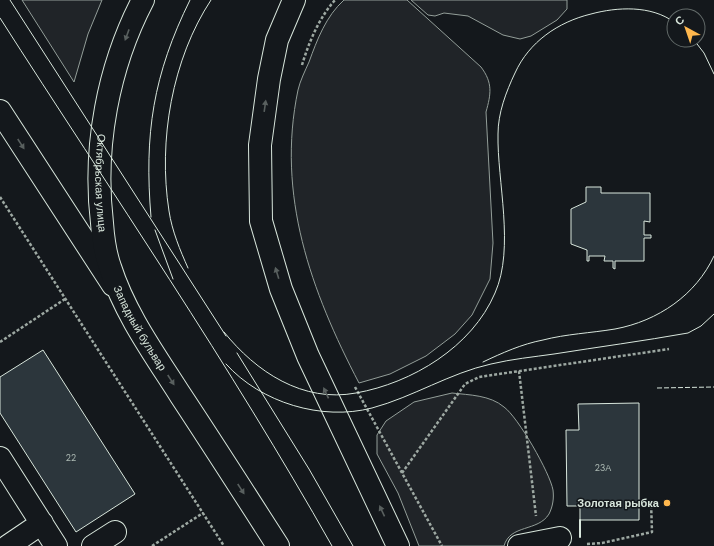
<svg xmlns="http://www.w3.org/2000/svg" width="714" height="546" font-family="'DM Sans',sans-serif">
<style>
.green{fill:#202428;stroke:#939e99}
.building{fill:#2c363c;stroke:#d8e6dc}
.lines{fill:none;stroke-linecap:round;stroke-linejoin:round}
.minor-casing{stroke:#d8e6dc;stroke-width:24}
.major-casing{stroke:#d8e6dc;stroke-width:24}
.path{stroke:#9da8a2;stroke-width:2.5;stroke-dasharray:3 2;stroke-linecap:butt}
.minor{stroke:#14181c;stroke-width:22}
.major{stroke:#14181c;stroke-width:22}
.tram{stroke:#d8e6dc;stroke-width:1}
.fence{stroke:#d8e6dc;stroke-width:1;stroke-dasharray:5 2;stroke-linecap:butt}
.wall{stroke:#d8e6dc;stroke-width:2}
.oneway{fill:#59605f}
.poi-dot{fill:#ffb74d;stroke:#14181c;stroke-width:1.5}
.labels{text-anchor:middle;stroke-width:3;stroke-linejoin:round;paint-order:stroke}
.number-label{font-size:9px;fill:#adbab4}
.street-label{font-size:11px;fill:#d8e6dc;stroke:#14181c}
.poi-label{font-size:11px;font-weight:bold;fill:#d8e6dc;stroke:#14181c;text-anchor:end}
</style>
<rect width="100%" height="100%" fill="#14181c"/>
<path class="green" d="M22,0H102L88,34L74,82Z
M344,0H407L481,67C493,83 491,94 486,112L493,243L490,279L472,315L455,334L426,356L390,374L359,383C311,291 276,195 298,90C300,81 305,71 309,62C317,40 326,16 344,0Z
M411,0H567V9L557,20L531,36L520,39L503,35L468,16L444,13L435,16L428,15Z
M452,393C469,395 490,395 504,407C518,417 550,473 553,490C554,498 553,506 549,514C538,532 510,524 504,546H419L398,493L377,454V435L386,421L414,402Z"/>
<path class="building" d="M586,187H601V193H650V222L644,221V235H651V238H644V261H615V269L613,268V261H604L605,256H589V261H587V250L571,244V209L586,202Z
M43,350L135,494L76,532L0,413V377Z
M639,403V520H580V506H567L566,430H579L578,404Z"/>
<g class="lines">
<g class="minor-casing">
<path id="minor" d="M0,111L113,285
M0,458L56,546
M8,546L42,523
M93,546L115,532
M519,546L560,538"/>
</g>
<g class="major-casing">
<g id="major">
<path id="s1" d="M143,0C108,67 93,147 102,223C103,237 105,253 110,267C125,314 155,355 181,396C214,446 246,496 278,546"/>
<path d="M294,0L277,40L269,79L260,145L261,221L281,289L308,356L398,546"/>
</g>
</g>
<path class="path" d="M302,65C309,42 319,18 335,0
M0,197L224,546
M0,342L65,299
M519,371L536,516
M355,387L442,546
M402,473L465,384L479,377L669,349
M587,544L602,543L652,532L651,501
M152,546L203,513"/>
<use href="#minor" class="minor"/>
<use href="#major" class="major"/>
<path class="tram" d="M10,0L226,336
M0,18C112,193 230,365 332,546
M694,40L704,53L714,74
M151,217C144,134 153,75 190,0
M155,230L173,279
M188,268C180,250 172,231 169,211C158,141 172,59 211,0
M224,332C256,372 303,403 356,393C412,383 472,347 495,293C515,248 497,181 498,134C498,113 506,92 515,73C529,42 558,22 591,14C617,7 651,5 674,22
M237,353L309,469L353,546
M483,362C502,353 522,344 543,340C566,334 591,333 615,329C658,321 696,295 714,256
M226,364C261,403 322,421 372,408C413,397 450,373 491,364C512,359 533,357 554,354C598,347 643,341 688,333L701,326L714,314"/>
<path class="fence" d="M657,388L714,387"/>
<path class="wall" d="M580,537V520"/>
</g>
<defs><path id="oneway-solid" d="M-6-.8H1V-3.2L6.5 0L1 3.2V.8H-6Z"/></defs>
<g class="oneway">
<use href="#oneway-solid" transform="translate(127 35) rotate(110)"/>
<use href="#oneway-solid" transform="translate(265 106) rotate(-82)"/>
<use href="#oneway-solid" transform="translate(21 144) rotate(57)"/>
<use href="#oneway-solid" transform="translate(277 273) rotate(-107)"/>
<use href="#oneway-solid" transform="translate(171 380) rotate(57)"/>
<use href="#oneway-solid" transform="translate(326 393) rotate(-115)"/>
<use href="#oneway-solid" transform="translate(241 489) rotate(57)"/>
<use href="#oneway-solid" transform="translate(382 511) rotate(-115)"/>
</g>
<circle class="poi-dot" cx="667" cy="503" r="4"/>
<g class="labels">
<g class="number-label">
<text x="71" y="461">22</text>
<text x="603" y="471">23А</text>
</g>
<g class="street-label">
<text dy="4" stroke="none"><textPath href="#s1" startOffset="190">Октябрьская улица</textPath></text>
<text dy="4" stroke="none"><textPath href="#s1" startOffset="343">Западный бульвар</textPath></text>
</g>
<g class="poi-label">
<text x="659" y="507">Золотая рыбка</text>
</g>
</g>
<g transform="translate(686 28) rotate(320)"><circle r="19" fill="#14181c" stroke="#626a69"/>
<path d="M0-3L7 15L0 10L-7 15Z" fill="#ffb74d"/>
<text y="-6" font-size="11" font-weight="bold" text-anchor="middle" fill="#d8e6dc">С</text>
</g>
</svg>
